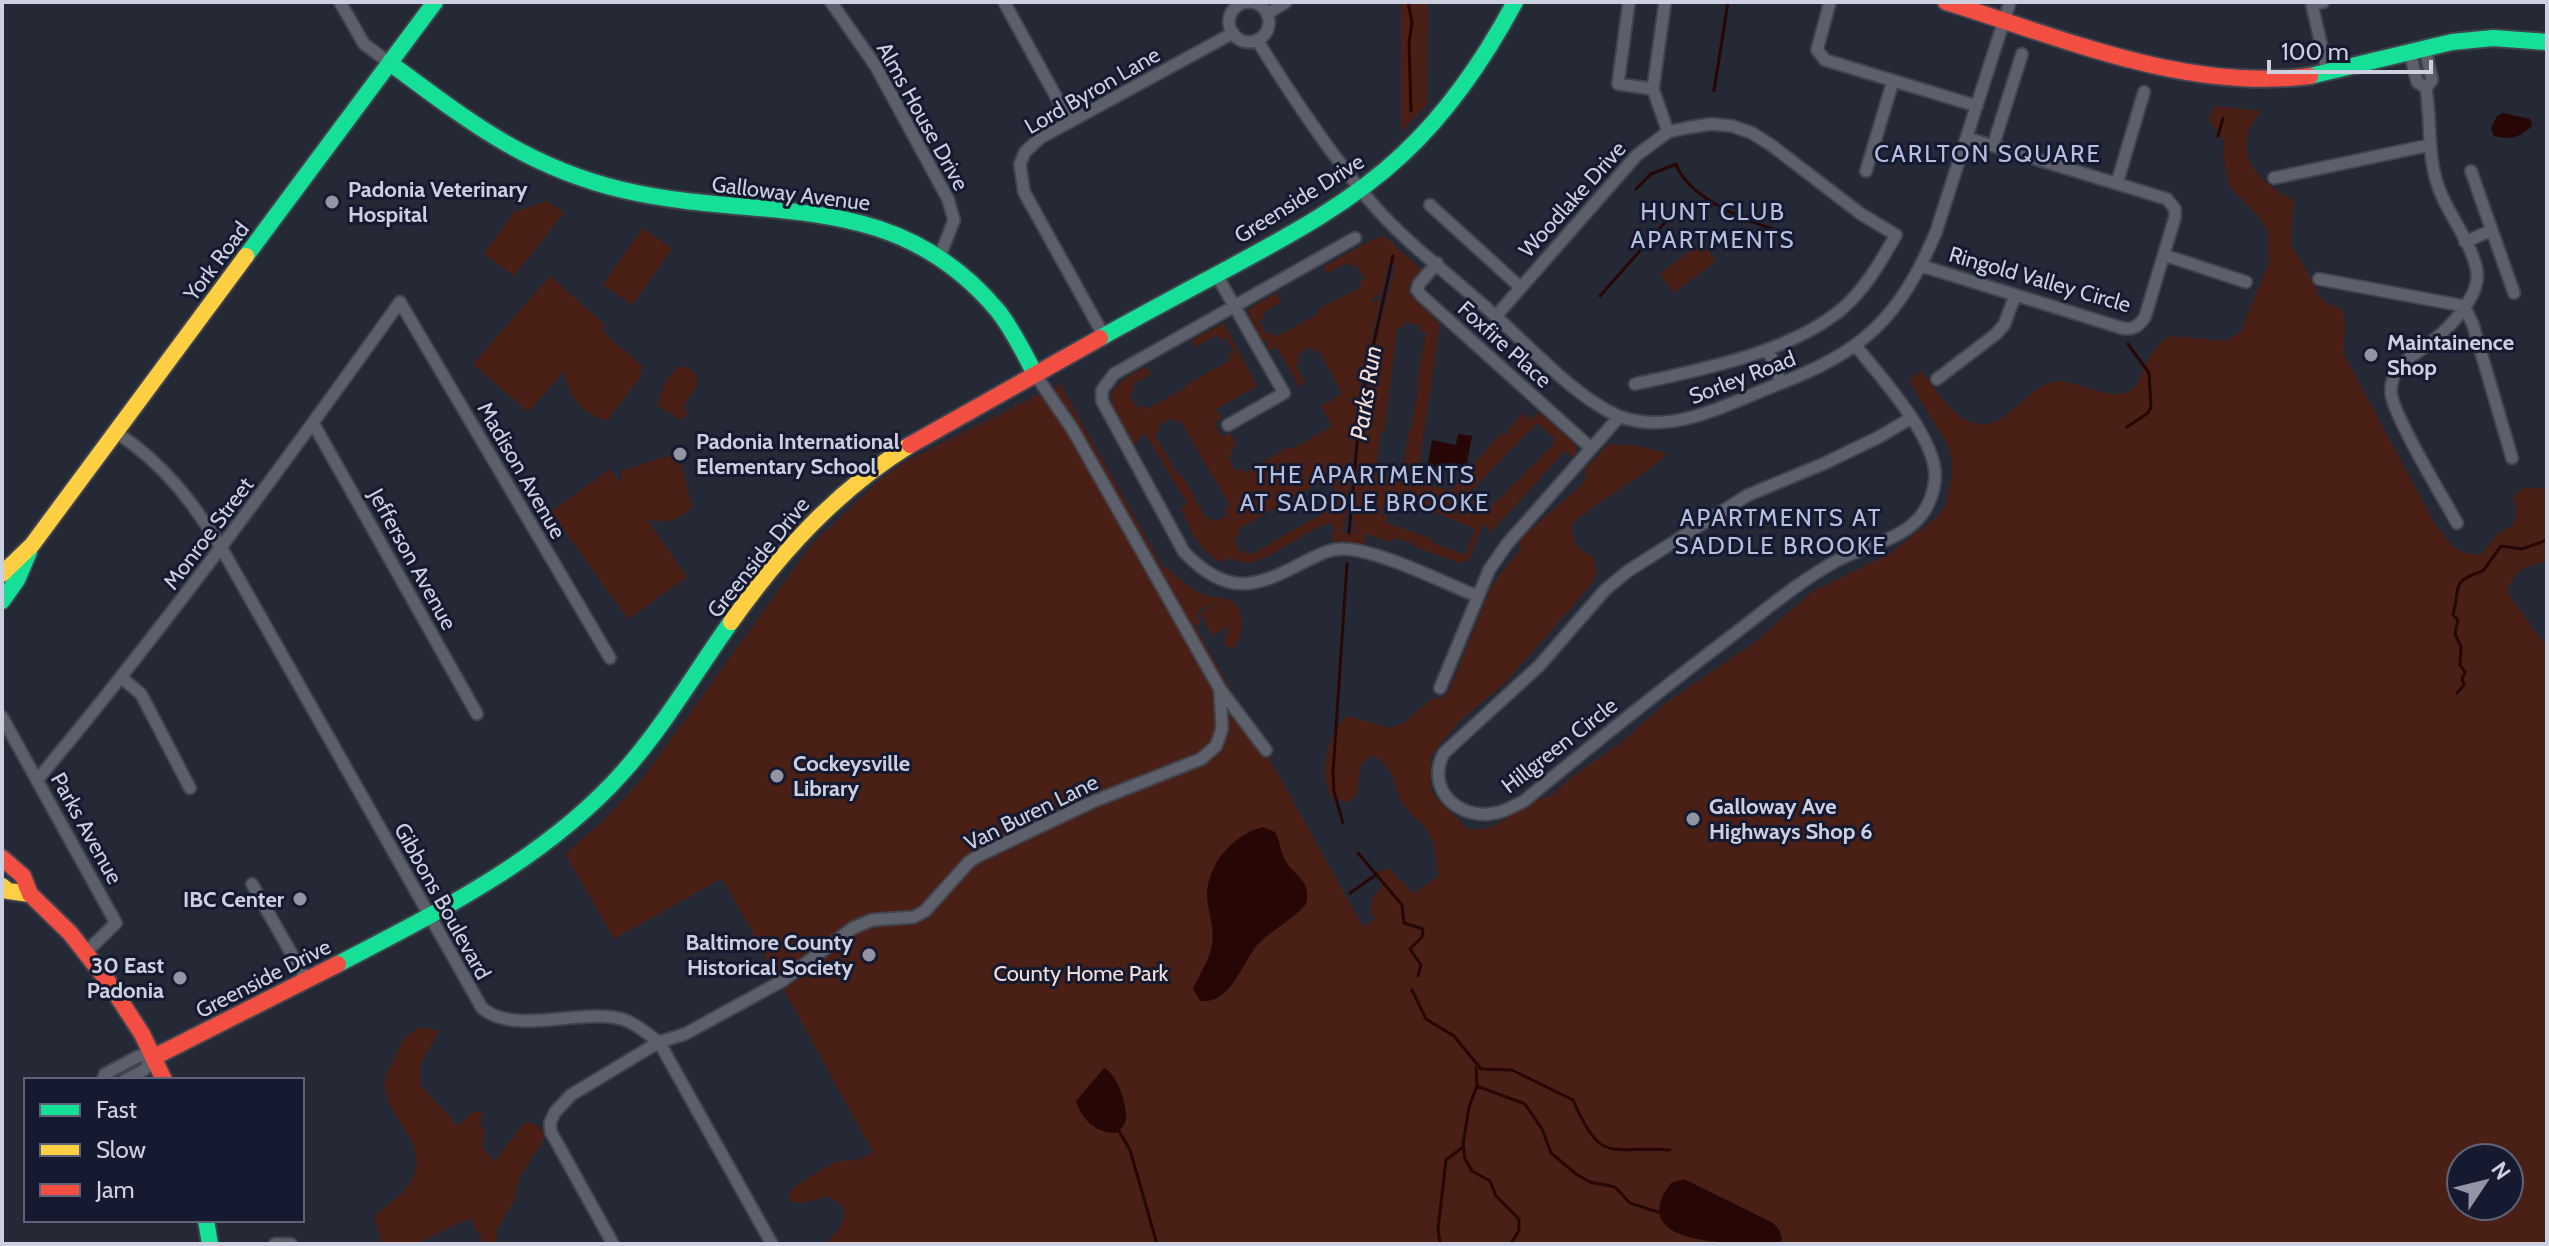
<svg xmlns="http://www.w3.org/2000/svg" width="2549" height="1246" font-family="Cabin,sans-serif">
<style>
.green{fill:#4a2016;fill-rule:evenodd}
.water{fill:#270705}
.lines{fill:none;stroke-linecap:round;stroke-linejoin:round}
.stream{stroke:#270705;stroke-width:3}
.street-casing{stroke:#40444f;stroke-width:15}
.fast-casing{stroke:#40444f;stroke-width:20}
.slow-casing{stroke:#40444f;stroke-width:20}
.jam-casing{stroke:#40444f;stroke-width:20}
.street{stroke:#5d606b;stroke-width:11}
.fast{stroke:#16e098;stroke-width:16}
.slow{stroke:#ffcf43;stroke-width:16}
.jam{stroke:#f24e42;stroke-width:16}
.poi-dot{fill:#9295a4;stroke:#151a31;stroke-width:3}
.labels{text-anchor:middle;stroke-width:6;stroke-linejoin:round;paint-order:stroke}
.street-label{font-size:22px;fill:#ccd0e0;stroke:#151a31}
.poi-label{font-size:22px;font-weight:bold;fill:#ccd0e0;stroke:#151a31;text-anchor:start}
.park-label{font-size:22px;fill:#f4ddd6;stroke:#151a31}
.neighbourhood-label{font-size:24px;letter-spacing:2px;fill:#b5bfde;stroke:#151a31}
.water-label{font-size:24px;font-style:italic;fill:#f4ddd6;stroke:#151a31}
</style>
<rect width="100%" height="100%" fill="#252835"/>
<path class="green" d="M1401,2H1428L1427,104L1401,132Z
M2216,106L2261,111C2227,151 2256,181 2294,200L2290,244L2313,281L2318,295L2329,304L2342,310L2345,324L2343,353L2435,524L2452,546L2465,553L2480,555L2499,533L2513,525L2517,512L2513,497L2524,487L2538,489L2547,485V562C2526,565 2513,571 2507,592L2547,648V1244H825L839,1229L845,1214L840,1204L827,1196L804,1203L791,1202L790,1192C794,1186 828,1165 835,1163C853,1157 855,1165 873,1152L727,886L721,879L614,939L565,854L600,824L643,778L812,544L881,479L906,461L1060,384L1164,569L1166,567C1177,577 1188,587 1202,594C1210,598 1218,596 1227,599C1247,605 1243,633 1235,648L1224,646L1225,635L1231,626L1212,635L1200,613L1221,600L1200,610L1197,614L1201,625H1195L1363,927L1375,919L1371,913L1372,898L1382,887L1375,873L1389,868L1413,894L1439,876C1435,863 1437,850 1431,838C1426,825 1414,819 1406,808C1390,787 1402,774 1373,755L1361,764L1357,793L1348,803L1332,799C1318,773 1326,736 1347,716L1390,728L1404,723L1432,699L1442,698L1449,691L1491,587L1521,548L1519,542L1522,537L1583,484L1586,475L1585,468L1609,444L1639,446L1668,454C1638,480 1602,498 1572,524C1572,543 1577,550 1594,557L1597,572L1591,585L1504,684L1458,722L1431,757L1430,787L1437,799L1469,830L1484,829L1498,824L1535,800L1549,797L1572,777L1623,741L1667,702L1754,643L1812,592L1889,554L1937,517L1946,505L1952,475V459L1947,444L1909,380L1922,371C1935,388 1951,417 1973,423C2005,433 2025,388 2053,382C2077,377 2115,408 2136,386C2139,382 2141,374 2144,369C2150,355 2156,345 2170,336L2226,341L2240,332L2269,263L2268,232L2260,218L2229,186L2223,156L2224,141L2208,119ZM2461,1158H2509V1206H2461Z
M547,201L564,213L514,276L484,254L514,212Z
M643,228L672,249L632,305L603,284Z
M1384,236L1422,270L1409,286V293L1440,324L1419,466L1423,467L1421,484L1451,490L1501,433L1504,435L1523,413L1530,420L1539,412L1576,445V457L1574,459L1565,451L1490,533L1487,526L1483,525L1468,561L1461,563L1418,548L1408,542L1397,538L1388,542L1366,533L1365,545L1333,543L1332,532L1335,529L1332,523C1305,529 1270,561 1249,563C1242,563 1236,560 1230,558L1221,562C1200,553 1191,529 1181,510L1187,503L1146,435L1144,433L1134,445C1110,400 1095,394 1146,366L1151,374L1132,385L1134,391L1129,394L1137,408L1143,405L1146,410L1183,389L1188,384L1230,360L1228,355L1234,352L1225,337L1220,340L1217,335L1195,347L1191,340L1223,323L1257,386L1216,409L1222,418L1214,423L1221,437L1230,433L1236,445L1230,449L1233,454L1228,457L1236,471L1241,468L1245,473L1287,448H1294L1332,426L1321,406L1342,394L1319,350L1315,352L1311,347L1297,355L1300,361L1295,364L1305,383L1299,387L1277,347L1267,352L1264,347H1268V341L1261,342L1247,310L1276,293L1281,302L1263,313L1265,318L1259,321L1267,335L1273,332L1276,337L1314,316L1319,312L1318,309L1362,287L1359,282L1364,279L1356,264L1350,267L1348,262L1327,274L1323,267L1373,239ZM1392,261L1395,268C1373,353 1345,444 1355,533H1342L1348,507L1360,390L1381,298L1372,302L1371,299L1382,293L1387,265ZM1404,322L1420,325V331L1426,332L1417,380L1419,381L1411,430H1409L1401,479L1375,474L1381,432H1384L1386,420L1397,328H1403ZM1172,418L1175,422L1180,420L1230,505L1225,509L1228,515L1214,522L1210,517L1206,519L1182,475L1180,476L1176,472L1155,435L1160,431L1157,426ZM1537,423L1555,439L1552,446L1486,512L1468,494ZM1322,481L1326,486L1331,484L1339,498L1334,501L1336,506L1250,555L1247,550L1241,553L1234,539L1240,536L1237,530ZM1395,496L1475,529L1465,555L1431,542L1432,539L1385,522L1387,517L1380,514L1386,499L1392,501Z
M1702,242L1716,261L1674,293L1660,274Z
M550,276L605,325L601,330L641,365V377L607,420C582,415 569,396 564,372L528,412L473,364Z
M678,367H687L696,374L697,385L684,406L688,414L681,420L657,405L667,379Z
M669,456L680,461L692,507C678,522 666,523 647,520L687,577L628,619L551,512L610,469L621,483V471Z
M421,1027L439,1031L420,1064V1085L458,1126L473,1112H483L479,1122L485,1132L482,1147L494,1162L525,1122L538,1125L546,1136L519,1177L515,1198L496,1231L497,1244H484L470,1218L416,1244H382L374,1216C387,1205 407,1193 413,1177C430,1140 381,1115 385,1080C386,1073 392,1065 395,1058C405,1038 400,1038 421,1027Z"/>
<path class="water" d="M2503,113L2530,119L2532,126C2519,138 2511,140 2494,136L2491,128L2497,116Z
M1458,434L1472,436L1466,468L1440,464L1437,475L1426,473L1432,440L1456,445Z
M1263,827L1275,832C1280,840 1280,849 1284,858C1293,877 1312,878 1306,904C1293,919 1276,928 1261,941C1242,959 1233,1005 1200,1001L1193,989C1199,974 1210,960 1212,944C1215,927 1207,911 1207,894C1208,863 1234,834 1263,827Z
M1104,1068C1116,1072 1130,1109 1125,1123C1124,1126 1119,1131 1116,1133C1096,1133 1082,1120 1076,1101Z
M1684,1179L1773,1223L1780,1231L1782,1240L1777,1244C1732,1244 1623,1246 1671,1183Z"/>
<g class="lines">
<path class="stream" d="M1408,2L1412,23L1409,43L1411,111
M1714,91L1728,2
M2218,136L2223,118
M1636,189L1651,174L1676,164C1688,198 1746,221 1779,231
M1600,296L1683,202
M2127,427L2148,413L2151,407L2149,373L2128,344
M1349,533L1361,401L1393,256
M2457,693L2464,685L2462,679L2465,672L2460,665L2461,647L2455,634L2458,620L2453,615C2461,585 2450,582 2483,571L2501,546L2522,549L2547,540
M1343,823L1334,792L1333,773L1347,564
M1358,853L1402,905L1404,923L1423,929L1422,937L1410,949L1421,965L1418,976
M1350,893L1377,874
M1412,990L1426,1019L1454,1036L1481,1069L1512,1070L1573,1100C1602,1167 1610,1145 1670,1150
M1476,1068L1477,1086L1469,1107L1463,1144L1465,1159L1472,1171L1490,1181L1496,1196L1519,1219V1230L1511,1244
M1477,1086L1525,1104L1542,1129L1551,1153L1576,1174L1590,1182L1615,1187L1630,1203L1658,1212
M1119,1131L1130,1150L1157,1244
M1440,1244L1438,1229L1446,1160L1463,1147"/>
<g class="street-casing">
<path id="street" d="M340,2L364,44L390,63
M831,2L875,65L948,199L954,220L940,256
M1004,2L1070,122
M1629,2L1618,84L1653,89
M1665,2L1653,89L1668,132
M1830,2L1817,50L1825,60L1977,106
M2323,2L2312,5L2328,74
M1229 22a20 20 0 1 1 40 0a20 20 0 1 1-40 0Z
M1267,14L1286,2
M1257,40C1293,98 1332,157 1376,208C1411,247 1455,279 1493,314C1527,344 1560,381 1598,405C1610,413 1623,419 1637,421C1685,429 1732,402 1776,385C1863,352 1899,319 1936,232L2010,2
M2425,48L2432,80L2426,88
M2410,52L2417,82L2426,88
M2426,88C2432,125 2426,162 2442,196C2451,218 2480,256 2477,280C2474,301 2451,326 2435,339C2416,356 2391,362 2391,392C2392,414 2444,499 2457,523
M1993,146L2022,54
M1866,171L1893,81
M2471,171L2514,293
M2274,178L2430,145
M2117,183L2144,92
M1430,205L1520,287
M1355,238L1114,374L1102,390V401L1184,552C1227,596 1254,589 1304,562C1317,556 1330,548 1344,549C1379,550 1442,582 1477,596
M2465,242L2492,230
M2164,255L2246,282
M1437,263L1419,284L1417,290L1422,296L1591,448
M1922,266L2122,328C2133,330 2138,327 2145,317L2175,217V209L2167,199L1967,138
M1216,274L1284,393L1228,425
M2319,279L2464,306L2473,325L2512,458
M1496,316L1637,155L1668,132L1686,128L1711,124L1732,126L1752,133L1771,145L1861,214L1896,235C1880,263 1863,293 1837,313C1784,354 1699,370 1635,384
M1104,336L1024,192L1020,164L1025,152L1040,138L1233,33
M1856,346C1881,378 1939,440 1935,480C1928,537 1879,539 1838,560C1801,580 1768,608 1734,634C1663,688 1593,744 1524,801C1512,807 1502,813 1489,814C1454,817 1426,786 1444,753L1539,666L1606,589L1628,571L1748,495L1823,464L1879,437L1911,418
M1768,349L1781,383
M1035,374L1073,430L1220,689L1266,750
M1937,379L1996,334L2004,325L2015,296
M313,423L477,714
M116,432C165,465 191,500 222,549L482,1008C515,1036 581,1008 622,1019C636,1023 647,1034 659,1042L772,1244
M122,678L141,694L190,788
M1440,688L1489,570L1507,544L1619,417
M2,717L116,923L86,952
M37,780C166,626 283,465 400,302L610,658
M252,884L307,981
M103,1080L105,1074L139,1056L154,1057
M125,1080L144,1070L154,1057
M275,1244H291
M613,1244L551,1132L550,1123L555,1112L571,1095L659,1042L685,1034L782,981L853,928L872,920L914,917L925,911L969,862L978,856L1092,802L1201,759L1216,746L1222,729L1220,689"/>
</g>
<g class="fast-casing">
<path id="fast" d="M390,63C467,120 526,167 623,190C763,223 893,185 998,311C1013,330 1024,353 1035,374
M2310,76L2452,42L2493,38L2547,42
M246,256L435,2
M1100,338C1143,314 1186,291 1229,268C1290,235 1352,202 1403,154C1450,110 1485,58 1515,2
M2,601L17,580L29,552
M338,964C440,911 547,858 624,771C664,726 696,671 731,622
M206,1220L210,1244"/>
</g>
<g class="slow-casing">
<path id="slow" d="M2,574L32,545L246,256
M731,622C781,552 836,491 910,445
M2,886L8,891L30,894"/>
</g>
<g class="jam-casing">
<path id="jam" d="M1946,2C2063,38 2186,92 2310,76
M910,445L1100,338
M2,858L23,876L30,894L70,933L107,980L142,1034L164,1080
M154,1057L338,964"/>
</g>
<use href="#street" class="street"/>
<use href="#fast" class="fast"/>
<use href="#slow" class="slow"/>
<use href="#jam" class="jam"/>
</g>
<g class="poi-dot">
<circle cx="332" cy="202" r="8"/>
<circle cx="2371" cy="355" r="8"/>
<circle cx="680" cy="454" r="8"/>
<circle cx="777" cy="776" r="8"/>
<circle cx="1693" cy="819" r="8"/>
<circle cx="300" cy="899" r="8"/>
<circle cx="869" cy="955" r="8"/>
<circle cx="180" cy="978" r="8"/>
</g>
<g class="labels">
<g class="street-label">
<text transform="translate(1092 90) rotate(-30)" y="8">Lord Byron Lane</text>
<text transform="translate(923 116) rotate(61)" y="8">Alms House Drive</text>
<text transform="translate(791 193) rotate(7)" y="8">Galloway Avenue</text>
<text transform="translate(1299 198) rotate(-32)" y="8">Greenside Drive</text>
<text transform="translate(1572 199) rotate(-48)" y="8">Woodlake Drive</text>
<text transform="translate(216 261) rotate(-53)" y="8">York Road</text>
<text transform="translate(2040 279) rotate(16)" y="8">Ringold Valley Circle</text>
<text transform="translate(1505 344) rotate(42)" y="8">Foxfire Place</text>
<text transform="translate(1742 377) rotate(-21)" y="8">Sorley Road</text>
<text transform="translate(522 470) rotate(60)" y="8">Madison Avenue</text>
<text transform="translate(208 533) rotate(-53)" y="8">Monroe Street</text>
<text transform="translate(758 557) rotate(-51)" y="8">Greenside Drive</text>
<text transform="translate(413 559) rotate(61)" y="8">Jefferson Avenue</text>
<text transform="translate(1559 745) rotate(-38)" y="8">Hillgreen Circle</text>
<text transform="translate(1031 812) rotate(-26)" y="8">Van Buren Lane</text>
<text transform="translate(87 828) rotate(61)" y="8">Parks Avenue</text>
<text transform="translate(443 901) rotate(61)" y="8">Gibbons Boulevard</text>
<text transform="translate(263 978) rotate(-27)" y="8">Greenside Drive</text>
</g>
<g class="poi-label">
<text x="348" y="197">Padonia Veterinary<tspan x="348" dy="25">Hospital</tspan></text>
<text x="2387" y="350">Maintainence<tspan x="2387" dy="25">Shop</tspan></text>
<text x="696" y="449">Padonia International<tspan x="696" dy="25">Elementary School</tspan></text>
<text x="793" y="771">Cockeysville<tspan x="793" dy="25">Library</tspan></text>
<text x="1709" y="814">Galloway Ave<tspan x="1709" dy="25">Highways Shop 6</tspan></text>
<text x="284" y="907" text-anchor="end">IBC Center</text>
<text x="853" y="950" text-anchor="end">Baltimore County<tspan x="853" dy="25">Historical Society</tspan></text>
<text x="164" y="973" text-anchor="end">30 East<tspan x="164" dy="25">Padonia</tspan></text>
</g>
<g class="park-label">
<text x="1081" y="981">County Home Park</text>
</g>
<g class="neighbourhood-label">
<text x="1988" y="162">CARLTON SQUARE</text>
<text x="1713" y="220">HUNT CLUB<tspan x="1713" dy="28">APARTMENTS</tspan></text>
<text x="1365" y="483">THE APARTMENTS<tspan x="1365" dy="28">AT SADDLE BROOKE</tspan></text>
<text x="1781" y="526">APARTMENTS AT<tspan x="1781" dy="28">SADDLE BROOKE</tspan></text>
</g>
<g class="water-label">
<text transform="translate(1366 393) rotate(-81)" y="8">Parks Run</text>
</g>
</g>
<rect width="2549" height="1246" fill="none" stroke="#ccd0e0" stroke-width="8"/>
<rect x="24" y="1078" width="280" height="144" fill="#151a31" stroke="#5e6377" stroke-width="2"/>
<rect x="40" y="1104" width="40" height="12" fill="#16e098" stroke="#5e6377" stroke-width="2"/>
<text x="96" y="1118" font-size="24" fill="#ccd0e0">Fast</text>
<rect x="40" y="1144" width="40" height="12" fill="#ffcf43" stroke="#5e6377" stroke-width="2"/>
<text x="96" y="1158" font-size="24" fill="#ccd0e0">Slow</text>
<rect x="40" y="1184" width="40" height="12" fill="#f24e42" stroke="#5e6377" stroke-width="2"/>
<text x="96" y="1198" font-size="24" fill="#ccd0e0">Jam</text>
<g transform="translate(2485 1182) rotate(55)"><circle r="38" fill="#151a31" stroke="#5e6377" stroke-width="2"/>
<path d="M0-6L14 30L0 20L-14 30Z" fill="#9295a4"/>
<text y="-12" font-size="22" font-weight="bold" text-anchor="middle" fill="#ccd0e0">N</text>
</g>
<path d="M2269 60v12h162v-12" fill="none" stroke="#ccd0e0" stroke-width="4"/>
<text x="2281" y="60" font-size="24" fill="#ccd0e0" stroke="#151a31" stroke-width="6" paint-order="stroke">100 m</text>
</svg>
